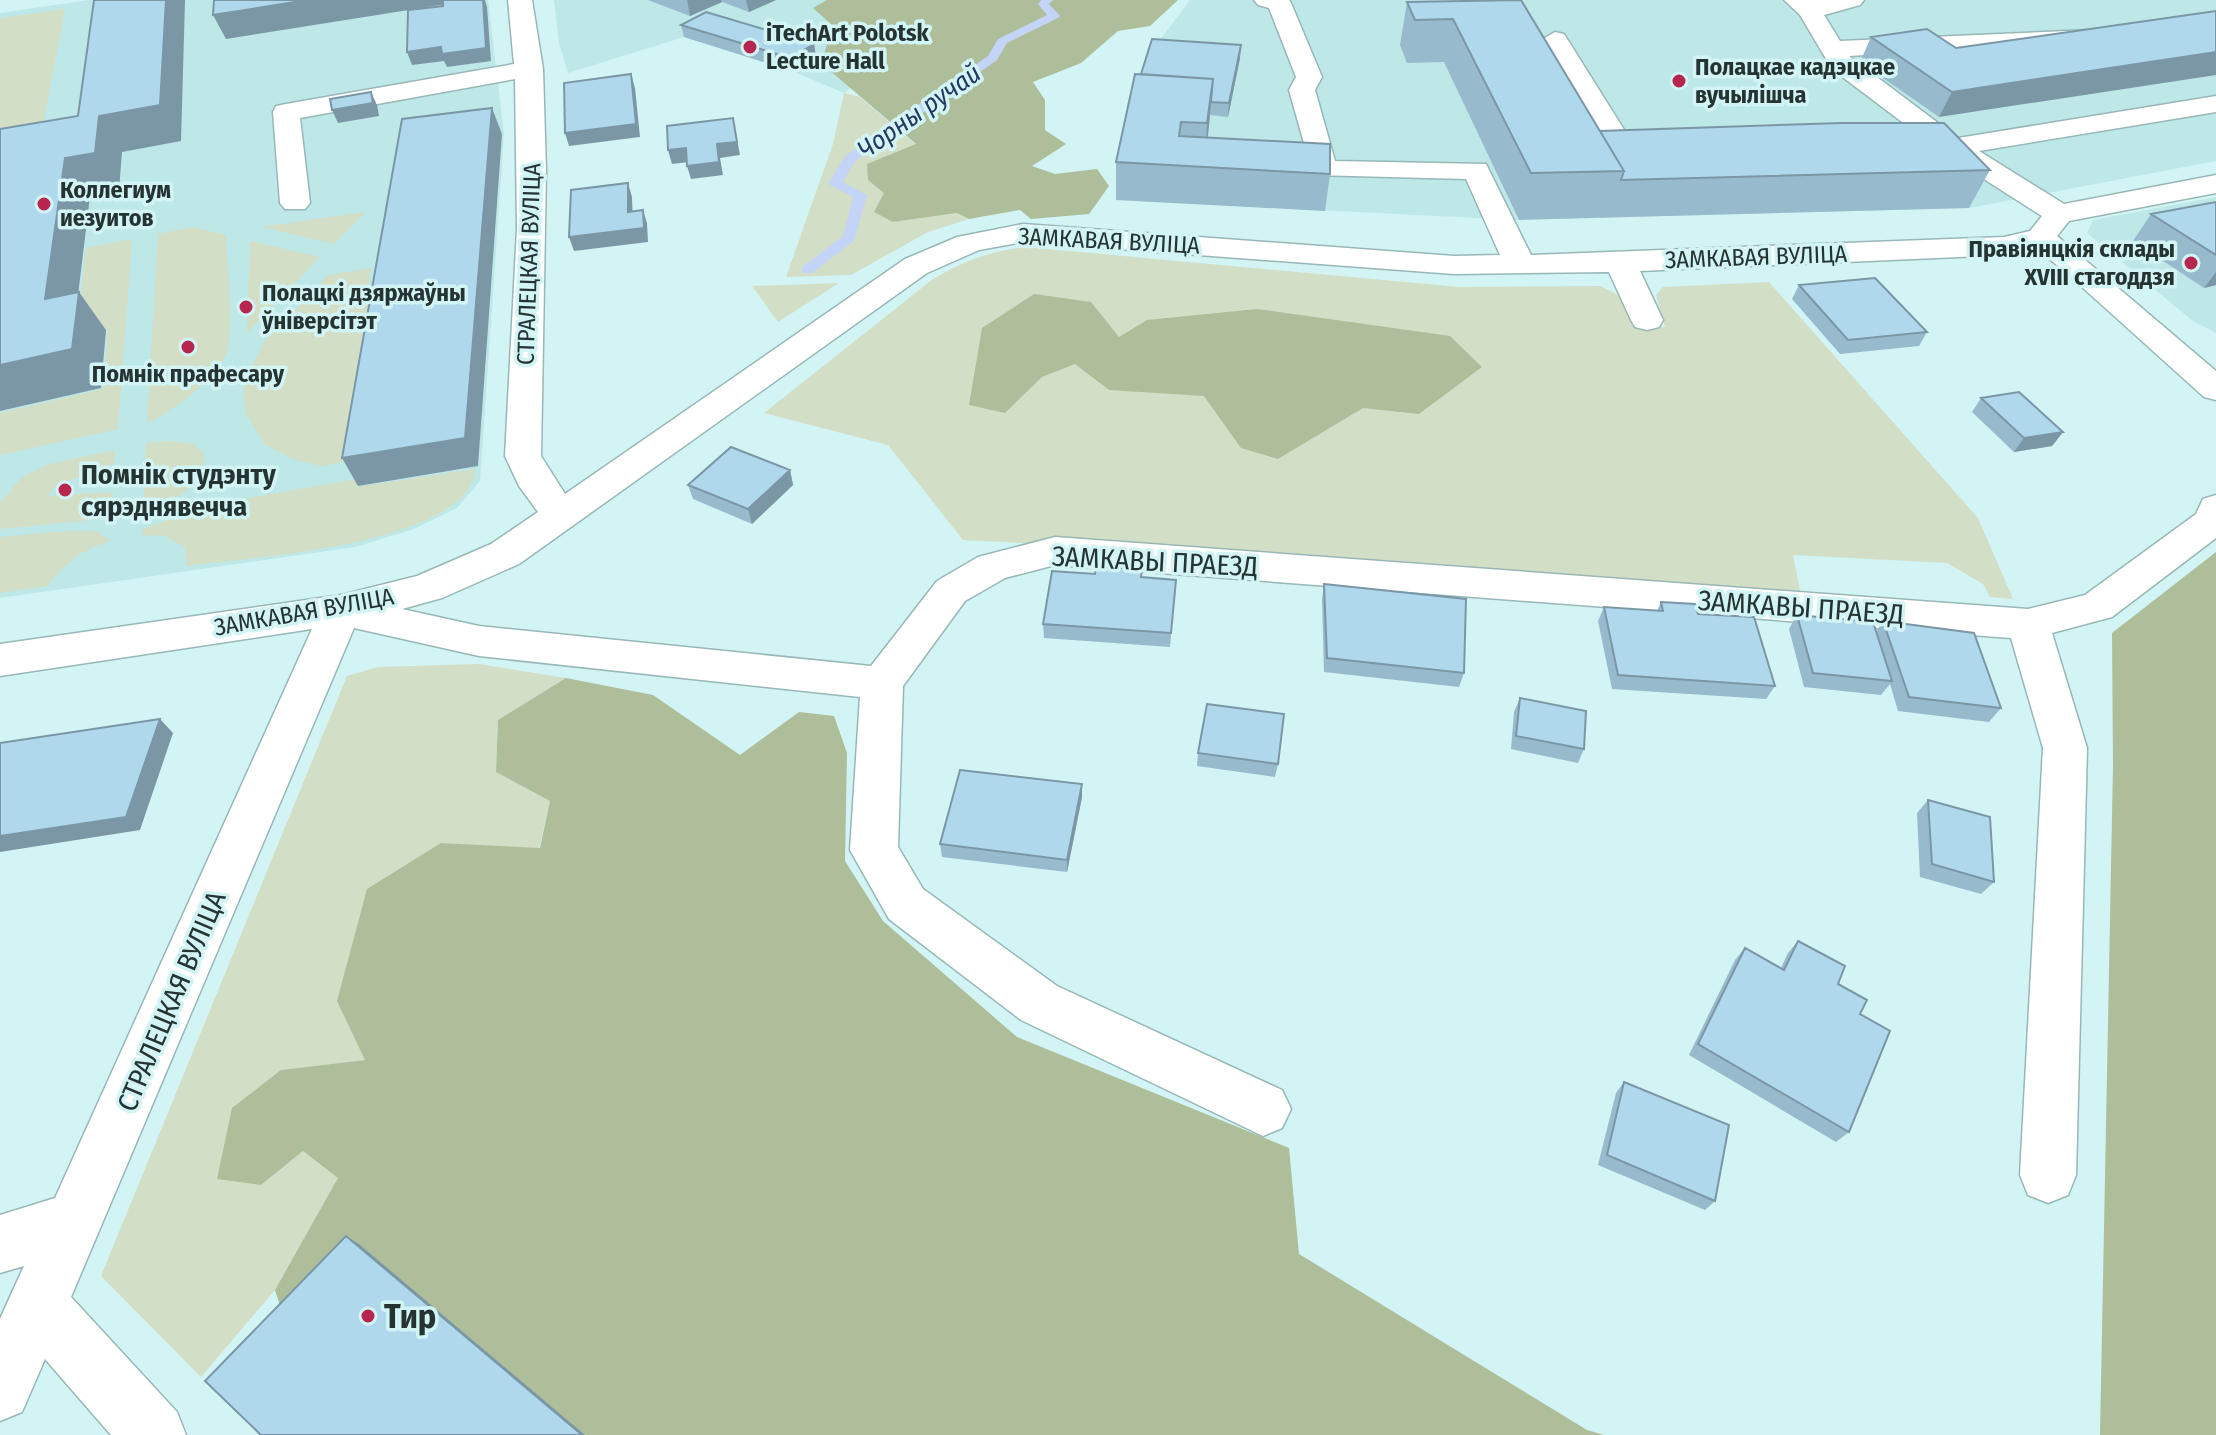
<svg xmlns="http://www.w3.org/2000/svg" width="2216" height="1435" font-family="'Fira Sans Condensed',sans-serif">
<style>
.built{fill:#bee7e7}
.green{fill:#d3dec6}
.forest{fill:#aebd9a}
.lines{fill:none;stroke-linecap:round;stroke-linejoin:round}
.stream{fill:#c4d4f7;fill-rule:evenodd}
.minor-casing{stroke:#98b7b7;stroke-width:3}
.minor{fill:#fff;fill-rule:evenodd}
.wall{fill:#97bacc}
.shaded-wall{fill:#7b97a6}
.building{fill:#b0d8ed;stroke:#7b97a6;stroke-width:2}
.poi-dot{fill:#b7264e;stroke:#d3f4f4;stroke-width:3}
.labels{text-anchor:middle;stroke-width:7;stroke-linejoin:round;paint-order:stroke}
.far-poi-label{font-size:24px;font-weight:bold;fill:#263333;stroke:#d3f4f4;text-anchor:start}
.far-street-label{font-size:24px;fill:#263333;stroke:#d3f4f4}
.far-water-label{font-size:26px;font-style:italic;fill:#243662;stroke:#d3f4f4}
.poi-label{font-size:28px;font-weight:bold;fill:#263333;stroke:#d3f4f4;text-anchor:start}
.street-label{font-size:28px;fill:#263333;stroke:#d3f4f4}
.near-poi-label{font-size:34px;font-weight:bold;fill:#263333;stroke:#d3f4f4;text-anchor:start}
</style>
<rect width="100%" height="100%" fill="#d3f4f4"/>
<path class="built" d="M89,0H488L504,134L480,481L457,508L414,529L355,547L0,598V13Z
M554,0H954L844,93L792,71L684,37L568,73L559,43Z
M1190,0H2216V161L1969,208L1519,220L1116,200L1134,110L1151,52Z
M2216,197V333L2193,321L2087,233L2093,220Z"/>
<path class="green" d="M65,9L36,161L0,168V18Z
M844,93L860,97L916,145L868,180L884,192L893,222L957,213L969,219L928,232L851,275L786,277L833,144Z
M365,212L334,244L261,227Z
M193,227L226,235C227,266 234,320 228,348C222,376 172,412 147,423L158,234Z
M132,239L118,429L0,455V413L103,389L108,329L77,336L86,248Z
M250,241L320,257L247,333Z
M1026,247L1459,287L1600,286L1620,296L1636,328L1665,327L1656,295L1663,287L1769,282L1978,518L2013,599L1990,597L1983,584L1947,563L1793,555L1801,595L1299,557L963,540L888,445L764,413L933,279C964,261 990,251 1026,247Z
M371,268L367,298L385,296L359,459L322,466L295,460L264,444L245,412L243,382L264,342L328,275Z
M839,283L778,322L752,286Z
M174,441L194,444L204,454C206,489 171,501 143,511L146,443Z
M115,450L114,464L56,485L48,496L113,492L111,518L0,529V503L22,477L49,464Z
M475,469C471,545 245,558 186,566L185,547L162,535L142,536L143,529L209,505L357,479L356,487Z
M65,531H96L111,541C83,549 65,562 48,586L0,593V537Z
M479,664L566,678L498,720L496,772L550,801L539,849L441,843L365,1060L281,1070L261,1185L303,1151L339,1178L275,1290L201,1377L101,1276L347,676L378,667Z"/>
<path class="forest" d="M827,0H1178L1150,26L1118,31L1081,63L1033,82L1045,100V130L1066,144L1032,166L1055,174L1097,169L1109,186L1089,214L1031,219L1020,210L969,219L957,213L893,222L874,212L884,193L868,180L867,164L916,144L821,63L833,26L813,8Z
M1034,294L1091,302L1119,337L1147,320L1257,309L1450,336L1482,367L1419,414L1363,408L1278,459L1241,448L1204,396L1109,390L1075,364L1042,377L1005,413L969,405L982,328Z
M2216,552V1435H2100L2113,765L2112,633Z
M566,678L653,695L740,755L799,712L834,716L847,753L845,861L883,921L1017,1037L1289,1148L1299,1254L1587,1430L1604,1435H321L275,1290L338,1178L303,1151L261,1185L217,1179L232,1108L281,1070L365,1060L337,1001L367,889L441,843L540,848L550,801L496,772L498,720Z"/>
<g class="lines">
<path class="stream" d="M1041,0H1053L1049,4L1060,16L1058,18L1007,43L997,60L855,161L843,182L867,195L854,241L812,273H802V267L843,236L853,197L828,184L845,156L988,56L998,39L1047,15L1038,4Z"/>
<g class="minor-casing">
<path id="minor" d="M508,0H532L543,69L546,171L541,456L565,494L905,259L957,237L1023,224L1454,256L1500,255L1466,179L1313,175L1289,90L1296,77L1269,8L1258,5L1254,0H1289L1291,3L1322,77L1315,90L1335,161L1486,164L1531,255L2004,237L2030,231L2042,216L1943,153L1832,69L1800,15L1784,0H1864L1860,5L1824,15L1840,41L2091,30L2094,35L2082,42L1849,56L1958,138L2216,96V112L1979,151L2064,204L2216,175V193L2069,221L2057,236L2216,371V400L2204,397L2062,269L2035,248L2004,255L1640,271L1663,320L1659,327L1647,330L1635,327L1631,320L1609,272L1454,274L1023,242L979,250L927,273L519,564L442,598L402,609L479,626L871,666L937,581L978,557L1055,537L2028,609L2085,595L2196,514L2203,499L2216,495V538L2112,617L2052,633L2087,748L2076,1175L2068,1195L2048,1203L2028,1195L2020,1175L2043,748L2011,638L1055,565L1005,578L965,601L903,686L898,847L923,889L1057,986L1282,1090L1291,1109L1282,1128L1263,1136L1021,1020L889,919L850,850L860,697L479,656L354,628L71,1297L177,1412L186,1435H111L45,1359L22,1412L0,1421V1319L24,1266L0,1273V1215L55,1198L312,629L0,676V644L341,595L417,576L491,544L538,512L519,486L505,456L517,228L515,79L300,118L310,203L305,209H285L280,203L273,112L276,106L286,104L514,64Z
M1555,32L1564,34L1628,136L1672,138L1676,144L1672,150L1609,151L1543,39Z"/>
</g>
<use href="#minor" class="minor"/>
</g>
<path class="wall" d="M648,0H776L749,12L722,2L690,16Z
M1521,0L1600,131L1990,170L1969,208L1519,220L1444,62L1407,63L1400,45L1407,2Z
M2216,11L1939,117L1860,62L1871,37L1956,48Z
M681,25L814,44L816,57L792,71L684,37Z
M1240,58L1228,117L1210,115L1208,137L1330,174L1325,211L1116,200V162L1141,74Z
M2216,202V285L2204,288L2133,241L2151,214Z
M1799,285L1927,332L1919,346L1840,354L1792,299Z
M1981,398L2063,432L2052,446L2014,452L1972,412Z
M790,470L793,485L752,524L693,499L688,485Z
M1142,577L1176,580L1170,647L1044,638L1043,624Z
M1324,584L1464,673L1459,687L1324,672L1322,599Z
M1661,602L1698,614L1775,686L1766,699L1612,689L1598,621L1604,607L1657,611Z
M1797,615L1876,632L1883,621L2001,708L1989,722L1898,711L1890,684L1881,695L1804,687L1789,629Z
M1520,698L1584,749L1578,763L1511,749L1514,712Z
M1198,753L1278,764L1275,777L1197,766Z
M1082,784V797L1067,872L942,857L940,844Z
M1928,800L1994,882L1981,894L1920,877L1917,813Z
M1798,941L1838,984L1860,1014L1849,1132L1836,1142L1689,1055L1735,960L1745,948L1781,968L1788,953Z
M1624,1082L1715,1201L1705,1210L1598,1165L1616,1093Z"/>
<path class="shaded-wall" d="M166,0H185V1L181,141L122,152L119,190L90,196L73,337L45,299L65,158L99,116Z
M307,0H472L226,39L213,15Z
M483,0H485L487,7L491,61L447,67L444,61L412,65L407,52Z
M687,0H721L722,2L690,16Z
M746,0H776L749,12Z
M814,44L816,57L792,71L790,58Z
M1241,45L1240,58L1228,117L1229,103Z
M2216,52V75L1939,117L1952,92Z
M631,74L635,88L640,137L569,146L565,133Z
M1213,79L1210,115L1205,160L1207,123Z
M371,92L377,105L379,116L338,123L332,110Z
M492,108L502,134L478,466L358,486L342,458Z
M733,118L740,155L720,158L723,175L691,179L687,166L717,144Z
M686,148L689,162L672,164L668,150Z
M628,183L632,197L633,225L628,212Z
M643,210L647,223L648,242L574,251L569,237Z
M2216,272V285L2204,288Z
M79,292L106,330L101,388L0,411V365Z
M2063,432L2052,446L2014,452L2024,438Z
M790,470L793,485L752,524L748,509Z
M160,719L173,733L140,830L0,852V836Z
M1082,784V797L1067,872V860Z
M346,1236L360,1245L585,1435H582Z"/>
<path class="building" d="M94,0H166L160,105L99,116L95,153L65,158L45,299L79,292L72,349L0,365V129L78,116Z
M214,0H307L213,15Z
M443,0H483L486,48L442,54L441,47L407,52L408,10L443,6Z
M1521,0L1624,171L1531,173L1453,19L1415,20L1407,2Z
M2216,11V52L1952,92L1871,37L1927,29L1956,48Z
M706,12L814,44L790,58L681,25Z
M1152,39L1241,45L1229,103L1211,102L1213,79L1141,74Z
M631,74L636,124L565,133L564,83Z
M1135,74L1213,79L1207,123L1181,122L1179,136L1330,144V174L1116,162Z
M371,92L373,103L332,110L330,99Z
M492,108L465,438L342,458L402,119Z
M733,118L737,142L717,144L719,162L687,166L686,148L668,150L667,126Z
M1842,123H1944L1990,170L1621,180L1624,171L1600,131Z
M628,183V212L643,210L644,228L569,237L571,190Z
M2216,202V255L2151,214Z
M1875,278L1927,332L1848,340L1799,285Z
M2019,392L2063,432L2024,438L1981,398Z
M731,447L790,470L748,509L688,485Z
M1096,566L1142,569L1141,577L1176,580L1171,633L1043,624L1052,571L1095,574Z
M1324,584L1466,599L1464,673L1327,658Z
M1661,602L1695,604L1698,614L1754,617L1775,686L1618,675L1604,607L1663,611Z
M1797,615L1873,622L1892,681L1813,673Z
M1883,621L1974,633L2001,708L1909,697Z
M1520,698L1586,711L1584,749L1516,736Z
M1207,704L1284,714L1278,764L1198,753Z
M160,719L126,817L0,836V743Z
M960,770L1082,784L1067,860L940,844Z
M1928,800L1990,817L1994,882L1932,864Z
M1798,941L1845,966L1838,984L1867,1000L1860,1014L1890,1031L1849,1132L1698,1044L1745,948L1784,970Z
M1624,1082L1729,1125L1715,1201L1607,1155Z
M346,1236L582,1435H261L205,1381Z"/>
<g class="poi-dot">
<circle cx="750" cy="47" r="8"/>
<circle cx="1679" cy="81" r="8"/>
<circle cx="44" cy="204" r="8"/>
<circle cx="2191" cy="263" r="8"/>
<circle cx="246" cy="307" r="8"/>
<circle cx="188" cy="347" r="8"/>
<circle cx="65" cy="490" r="8"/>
<circle cx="368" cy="1316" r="8"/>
</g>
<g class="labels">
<g class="far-poi-label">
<text x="766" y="41">iTechArt Polotsk<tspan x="766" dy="28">Lecture Hall</tspan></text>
<text x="1695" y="75">Полацкае кадэцкае<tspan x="1695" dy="28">вучылішча</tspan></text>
<text x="60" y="198">Коллегиум<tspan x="60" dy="28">иезуитов</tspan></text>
<text x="2175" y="257" text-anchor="end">Правіянцкія склады<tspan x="2175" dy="28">XVIII стагоддзя</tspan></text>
<text x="262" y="301">Полацкі дзяржаўны<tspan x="262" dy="28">ўніверсітэт</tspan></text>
<text x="188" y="382" text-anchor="middle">Помнік прафесару</text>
</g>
<g class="far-street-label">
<text transform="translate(1109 241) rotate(3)" y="8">ЗАМКАВАЯ ВУЛІЦА</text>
<text transform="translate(1756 257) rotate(-2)" y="8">ЗАМКАВАЯ ВУЛІЦА</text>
<text transform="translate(529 264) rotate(-88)" y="8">СТРАЛЕЦКАЯ ВУЛІЦА</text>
<text transform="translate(304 612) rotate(-10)" y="8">ЗАМКАВАЯ ВУЛІЦА</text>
</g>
<g class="far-water-label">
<text transform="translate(919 111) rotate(-35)" y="9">Чорны ручай</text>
</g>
<g class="poi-label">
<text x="81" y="484">Помнік студэнту<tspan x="81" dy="32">сярэднявечча</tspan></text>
</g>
<g class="street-label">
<text transform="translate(1155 561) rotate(3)" y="10">ЗАМКАВЫ ПРАЕЗД</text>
<text transform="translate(1801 607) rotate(4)" y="10">ЗАМКАВЫ ПРАЕЗД</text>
<text transform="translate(171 1001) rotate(-67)" y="10">СТРАЛЕЦКАЯ ВУЛІЦА</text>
</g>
<g class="near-poi-label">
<text x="384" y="1328">Тир</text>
</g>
</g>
</svg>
